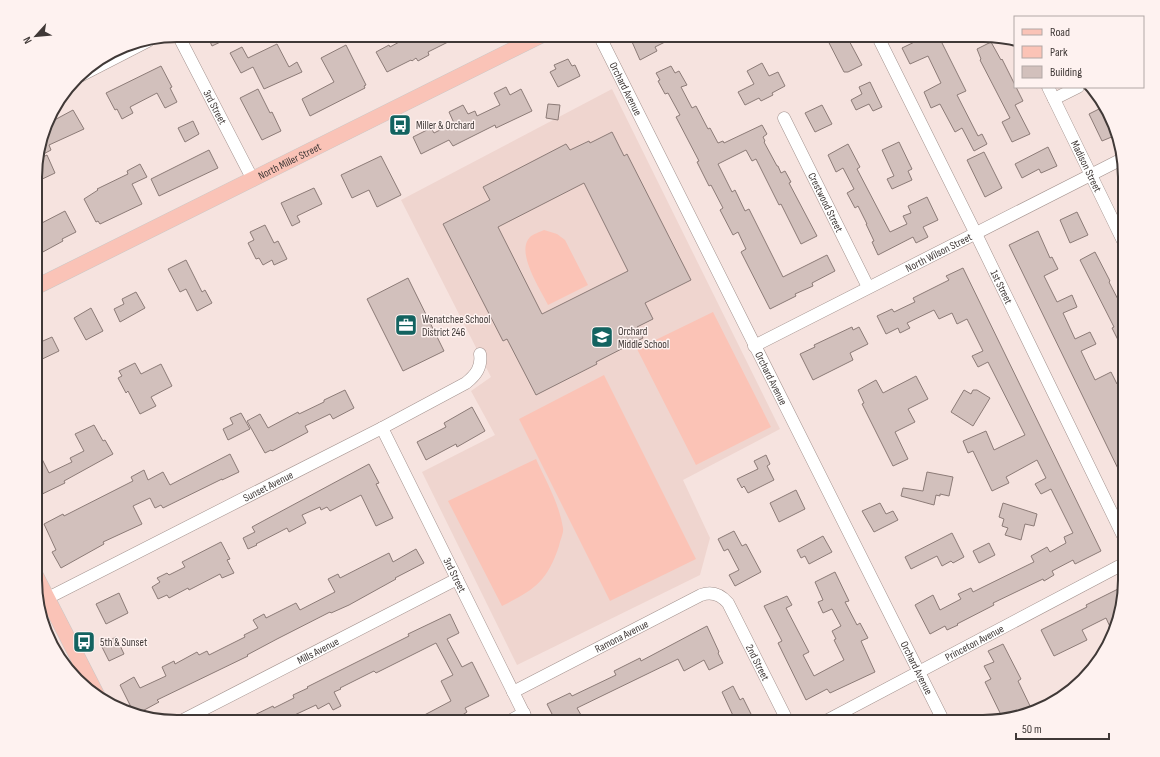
<svg xmlns="http://www.w3.org/2000/svg" width="1160" height="757" font-family="'Sofia Sans Condensed',sans-serif">
<style>
.built{fill:#efd5cf}
.green{fill:#fbc3b6}
.building{fill:#d2c0bc;stroke:#8c7b77;fill-rule:evenodd}
.lines{fill:none;stroke-linecap:round;stroke-linejoin:round}
.minor-casing{stroke:#a3928e;stroke-width:13}
.major-casing{stroke:#cac8c7;stroke-width:16}
.minor{stroke:#fff;stroke-width:12}
.major{stroke:#fac3b7;stroke-width:15}
.labels{text-anchor:middle;stroke-width:3;stroke-linejoin:round;paint-order:stroke}
.street-label{font-size:11px;fill:#403937;stroke:#fef2f0}
.poi-label{font-size:11px;fill:#403937;stroke:#fef2f0;text-anchor:start}
.rim{fill:none;stroke:#403937;stroke-width:2}
</style>
<rect width="100%" height="100%" fill="#f6e3df"/>
<path class="built" d="M612,89L780,429L683,480L710,538L700,575L517,665L422,472L495,435L471,391L491,377L401,200Z"/>
<path class="green" d="M544,230L557,234L565,240L588,285L548,305C541,290 515,252 530,237C533,234 540,232 544,230Z
M713,312L771,427L696,465L637,349Z
M604,375L696,559L610,601L519,419Z
M536,459C546,481 559,503 563,528C564,533 560,540 559,546C547,582 534,590 502,606L448,501Z"/>
<path class="building" d="M207,35H235L212,46Z
M412,35H462L428,52L429,55L418,61L416,58L412,61L411,60L387,72L376,52L389,45L390,47Z
M629,35H679L655,47L657,51L640,60Z
M825,35H846L862,65L848,72H844Z
M929,35H938L966,91L957,95L978,136L982,134L987,144L974,151L962,128L955,132L940,104L931,108L924,92L941,83L928,56L910,64L902,48Z
M991,42L1001,60L1002,59L1023,101L1015,105L1030,134L1012,142L1002,122L1010,118L980,60L981,59L977,49Z
M277,44L289,67L297,62L302,72L264,89L253,67L241,73L230,53L242,47L248,58Z
M346,45L366,85L364,86L365,88L310,116L302,99L334,82L321,58Z
M568,59L572,66L575,65L580,76L558,87L550,72L556,69L554,65Z
M762,63L769,76L778,72L785,86L772,93L773,95L761,101L759,98L745,105L738,92L754,84L747,71Z
M161,66L172,87L170,88L177,102L165,108L157,93L130,107L133,113L122,119L117,109L115,110L106,93Z
M671,66L675,73L679,71L687,85L681,87L692,108L696,106L708,129L710,128L718,143L723,141L724,143L762,125L767,134L763,137L765,141L764,142L777,166H778L781,173L785,171L791,182L789,183L817,236L801,244L781,204L779,205L756,159L752,161L746,150L718,164L732,192L735,190L745,211L749,209L783,277L827,255L835,271L812,283L813,286L795,294L796,296L770,309L741,252L746,249L738,232L733,235L720,210L723,208L711,185L709,186L697,162L699,161L676,117L680,115L668,93L665,94L658,81L660,80L656,73Z
M870,82L882,107L873,111L869,104L856,110L851,100L862,94L859,87Z
M506,87L510,95L521,89L532,111L496,128L495,125L453,146L449,140L421,154L413,137L431,128L434,133L454,123L449,112L463,105L468,114L475,111L477,116L500,105L494,93Z
M258,89L270,113L272,112L281,131L262,140L240,98Z
M548,104L560,105L558,120L546,118Z
M822,105L832,124L815,132L805,113Z
M1099,109L1101,112L1107,109L1111,124L1109,125L1114,136L1102,141L1089,114Z
M73,110L84,129L49,145L51,150L36,158L47,124Z
M193,121L199,134L185,142L178,128Z
M612,132L624,156L627,154L691,280L645,303L653,319L637,327L643,338L596,362L597,364L536,395L507,339L503,341L443,224L490,200L483,187L566,144L570,150L589,141L590,143ZM584,183L628,271L542,314L498,227Z
M899,142L912,169L908,171L912,180L892,189L887,179L894,176L882,150Z
M848,144L860,167L857,169L890,232L907,224L903,216L911,213L908,206L927,197L938,220L923,227L928,237L916,243L913,237L878,255L872,242L874,241L866,224H867L858,206L855,208L847,193L854,189L843,168L836,172L828,155Z
M1048,147L1057,166L1041,173L1039,169L1022,178L1015,164Z
M209,150L218,168L159,196L151,179Z
M984,152L1002,188L985,197L967,160Z
M47,155L55,173L36,182V160Z
M381,156L401,195L377,207L369,190L352,198L341,175Z
M140,164L147,177L132,184L142,204L100,224L98,221L96,222L84,199L98,190L97,189L128,174L127,171Z
M314,188L322,204L297,216L300,222L292,226L281,203Z
M65,211L76,232L62,239L63,241L41,253L36,244V226Z
M1077,212L1088,235L1070,243L1060,220Z
M265,225L274,243L278,241L287,259L274,265L272,260L263,265L259,258L256,259L248,243L254,240L250,232Z
M1038,231L1050,258L1052,257L1058,269L1044,276L1057,302L1072,295L1077,307L1063,313L1075,339L1090,332L1096,344L1081,351L1095,380L1111,372L1117,384L1125,380V425L1119,428L1125,439V483L1009,245Z
M1095,252L1110,281L1109,282L1125,313V354L1112,328L1114,327L1080,260Z
M186,260L202,292L205,290L212,303L197,311L186,289L180,292L168,269Z
M963,268L1101,551L1075,564L1073,560L1052,571L1054,575L1044,581L1043,579L993,603L994,605L957,624L958,625L947,630L945,626L930,634L915,605L933,595L940,610L961,599L958,594L971,588L973,592L1034,562L1031,556L1047,547L1050,552L1066,543L1064,537L1073,533L1051,489L1041,494L1035,484L1046,478L1037,460L1006,477L1009,483L992,491L973,451L968,453L963,441L986,431L994,450L1025,435L988,362L978,367L972,356L983,351L967,319L957,324L952,313L939,319L934,310L907,323L910,328L900,333L898,328L886,334L877,316L892,309L894,312L915,302L913,298L949,280L946,276Z
M408,278L444,351L403,371L367,299Z
M136,292L145,308L120,322L114,309L124,304L122,299Z
M91,308L103,331L86,340L74,318Z
M852,327L853,330L859,327L868,344L850,353L853,360L813,380L800,354L815,347L814,345Z
M52,337L59,351L36,362V344Z
M135,363L141,374L161,364L172,386L151,397L156,406L140,414L128,391L126,393L118,378L122,376L119,371Z
M916,376L928,399L908,409L915,422L895,432L908,459L893,466L862,404L864,403L858,390L876,380L883,393Z
M345,390L354,408L333,419L330,414L305,426L308,432L272,451L271,450L265,453L247,421L260,414L268,428L298,412L299,414L324,402V400Z
M964,390L971,394L973,390H977L990,398L973,426L951,412Z
M472,407L485,431L457,447L456,444L426,460L417,442L446,427L444,423Z
M241,413L250,429L228,440L223,429L233,424L230,418Z
M94,425L103,441L105,440L113,454L64,481L65,483L36,497V447L49,473L72,462L70,458L84,451L75,434Z
M230,454L239,472L222,480V479L163,508L161,505L155,508L150,498L133,506L142,524L103,542L104,544L61,568L52,552L56,550L44,524L63,514L64,516L133,481L131,477L144,470L148,480L163,472L170,485Z
M766,455L770,464L767,466L774,480L748,493L744,486L742,488L737,479L758,469L754,461Z
M369,464L379,483L376,484L393,518L376,526L361,495L330,511L327,507L321,510L320,507L302,515L306,523L289,532L287,528L256,544L257,545L248,549L243,538L255,532L252,527Z
M927,472L953,477L949,496L940,494V496L936,495L934,505L901,496L903,488L923,491Z
M796,490L805,509L779,522L770,503Z
M880,503L886,514L893,511L898,520L874,532L862,511Z
M1003,503L1037,514L1034,526L1025,524L1021,540L1005,535L1008,528L1002,526L1004,519L999,517Z
M734,531L742,546L746,544L761,572L735,586L729,575L739,570L728,549L724,551L718,539Z
M952,533L964,557L953,563L951,561L942,566L937,556L911,569L905,557Z
M823,536L832,552L809,564L805,556L801,558L797,550Z
M221,542L230,559L227,560L234,573L222,578L220,574L189,590L188,588L169,598L167,595L158,599L152,587L160,582L157,578L167,573L169,575L185,567L182,562Z
M989,543L995,555L979,563L973,551Z
M416,549L424,563L395,578L396,579L349,605L331,613L330,612L277,639L247,655L248,656L157,700L159,702L135,715L120,685L134,677L140,688L166,676L162,667L174,661L175,664L197,652L199,655L207,651L209,655L245,637L244,635L258,628L253,620L264,614L266,618L296,603L300,610L335,592L328,579L338,574L340,578L389,553L393,562Z
M835,572L849,601L845,602L857,625L860,623L868,638L861,641L875,672L830,693L827,689L806,700L778,643L782,641L764,606L787,596L792,605L786,608L809,652L803,655L814,676L844,660L834,640L836,639L832,631L841,626L832,609L823,613L818,602L823,600L815,582Z
M1118,589L1122,597L1111,629L1106,618L1082,630L1087,640L1054,656L1041,630L1087,607L1086,605Z
M119,593L128,613L106,624L96,604Z
M450,614L459,633L447,639L462,667L472,662L489,696L465,708L467,712L461,716L449,722H411L451,701L441,681L453,675L436,643L376,673L374,671L340,688L341,689L334,692L341,706L333,710L329,703L318,709L316,705L286,719L285,718L276,722H240L273,706L274,708L294,698L293,695L308,688L307,687L409,636L408,634Z
M707,626L719,652L718,653L723,663L709,670L704,660L684,671L678,659L577,708L585,722H556L547,704L570,693L572,696L616,675L614,671L640,658L641,661Z
M116,637L124,654L109,661L101,645Z
M1003,644L1021,679L1018,681L1032,710L1003,719L985,682L991,679L984,666L994,662L988,651Z
M733,686L740,700L743,698L755,722H736L722,692Z"/>
<g class="lines">
<g class="minor-casing">
<g id="minor">
<path id="s1" d="M178,35L253,180"/>
<path id="s2" d="M599,35L944,722"/>
<path id="s3" d="M877,35L976,234L1125,540"/>
<path d="M78,77L148,41"/>
<path id="s4" d="M1048,87L1125,245"/>
<path d="M1054,99L1078,87"/>
<path id="s5" d="M784,118L868,287"/>
<path id="s6" d="M754,346L1122,159"/>
<path id="s7" d="M382,428L528,722"/>
<path id="s8" d="M38,603L382,428L466,383C476,375 482,367 480,354"/>
<path id="s9" d="M513,692L701,595C712,591 721,595 728,603L788,722"/>
<path id="s10" d="M179,722L457,579"/>
<path d="M508,722L524,713"/>
<path id="s11" d="M824,722L1125,563"/>
</g>
</g>
<g class="major-casing">
<g id="major">
<path id="s12" d="M36,287L542,35"/>
<path d="M36,576L99,699"/>
</g>
</g>
<use href="#minor" class="minor"/>
<use href="#major" class="major"/>
</g>
<defs>
<g id="bus-square" transform="scale(1.15)"><rect x="-9" y="-9" width="18" height="18" rx="4" fill="#136360" stroke="#fef2f0"/><path d="M-5-6H5V4H4V6H2V4H-2V6H-4V4H-5ZM-3.5-4V0h7V-4ZM-3.5 1.2v1.5H-2V1.2ZM2 1.2v1.5H3.5V1.2Z" fill="#fff"/></g>
<g id="office-square" transform="scale(1.15)"><rect x="-9" y="-9" width="18" height="18" rx="4" fill="#136360" stroke="#fef2f0"/><path d="M-6-3h4V-5.5h4V-3h4V5H-6ZM-1-4.5V-3h2v-1.5ZM-6 0V1H6V0Z" fill="#fff"/></g>
<g id="school-square" transform="scale(1.15)"><rect x="-9" y="-9" width="18" height="18" rx="4" fill="#136360" stroke="#fef2f0"/><path d="M0-5L7-2L0 1L-7-2ZM-4 1L0 2.5L4 1V4Q0 6-4 4Z" fill="#fff"/></g>
</defs>
<g fill-rule="evenodd">
<use href="#bus-square" x="400" y="125"/>
<use href="#office-square" x="406" y="325"/>
<use href="#school-square" x="602" y="337"/>
<use href="#bus-square" x="84" y="642"/>
</g>
<g class="labels">
<g class="street-label">
<text dy="4" stroke="none"><textPath href="#s2" startOffset="60">Orchard Avenue</textPath></text>
<text dy="4" stroke="none"><textPath href="#s1" startOffset="81">3rd Street</textPath></text>
<text dy="4" stroke="none"><textPath href="#s12" startOffset="283">North Miller Street</textPath></text>
<text dy="4" stroke="none"><textPath href="#s4" startOffset="88">Madison Street</textPath></text>
<text dy="4" stroke="none"><textPath href="#s5" startOffset="94">Crestwood Street</textPath></text>
<text dy="4" stroke="none"><textPath href="#s6" startOffset="207">North Wilson Street</textPath></text>
<text dy="4" stroke="none"><textPath href="#s3" startOffset="281">1st Street</textPath></text>
<text dy="4" stroke="none"><textPath href="#s2" startOffset="384">Orchard Avenue</textPath></text>
<text dy="4" stroke="none"><textPath href="#s8" startOffset="258">Sunset Avenue</textPath></text>
<text dy="4" stroke="none"><textPath href="#s7" startOffset="164">3rd Street</textPath></text>
<text dy="4" stroke="none"><textPath href="#s9" startOffset="122">Ramona Avenue</textPath></text>
<text dy="4" stroke="none"><textPath href="#s11" startOffset="170">Princeton Avenue</textPath></text>
<text dy="4" stroke="none"><textPath href="#s10" startOffset="156">Mills Avenue</textPath></text>
<text dy="4" stroke="none"><textPath href="#s9" startOffset="308">2nd Street</textPath></text>
<text dy="4" stroke="none"><textPath href="#s2" startOffset="708">Orchard Avenue</textPath></text>
</g>
<g class="poi-label">
<text x="416" y="129">Miller &amp; Orchard</text>
<text x="422" y="323">Wenatchee School<tspan x="422" dy="13">District 246</tspan></text>
<text x="618" y="335">Orchard<tspan x="618" dy="13">Middle School</tspan></text>
<text x="100" y="646">5th &amp; Sunset</text>
</g>
</g>
<path d="M0 0H1160V757H0ZM177 42H983A135 135 0 0 1 1118 177V580A135 135 0 0 1 983 715H177A135 135 0 0 1 42 580V177A135 135 0 0 1 177 42Z" fill="#fef2f0" fill-rule="evenodd"/>
<path class="rim" d="M177 42H983A135 135 0 0 1 1118 177V580A135 135 0 0 1 983 715H177A135 135 0 0 1 42 580V177A135 135 0 0 1 177 42Z"/>
<rect x="1014" y="16" width="130" height="72" fill="#fef2f0" stroke="#b2a8a6"/>
<rect x="1022" y="29" width="20" height="6" fill="#fac3b7" stroke="#b2a8a6"/>
<text x="1050" y="36" font-size="12" fill="#403937">Road</text>
<rect x="1022" y="46" width="20" height="12" fill="#fbc3b6" stroke="#b2a8a6"/>
<text x="1050" y="56" font-size="12" fill="#403937">Park</text>
<rect x="1022" y="66" width="20" height="12" fill="#d2c0bc" stroke="#b2a8a6"/>
<text x="1050" y="76" font-size="12" fill="#403937">Building</text>
<g transform="translate(36 36) rotate(243)" stroke="#fef2f0" stroke-width="3" paint-order="stroke">
<path d="M0-3L7 15L0 10L-7 15Z" fill="#403937"/>
<text y="-6" font-size="11" font-weight="bold" text-anchor="middle" fill="#403937">N</text>
</g>
<path d="M1016 733v6h93v-6" fill="none" stroke="#403937" stroke-width="2"/>
<text x="1022" y="733" font-size="12" fill="#403937" stroke="#fef2f0" stroke-width="3" paint-order="stroke">50 m</text>
</svg>
